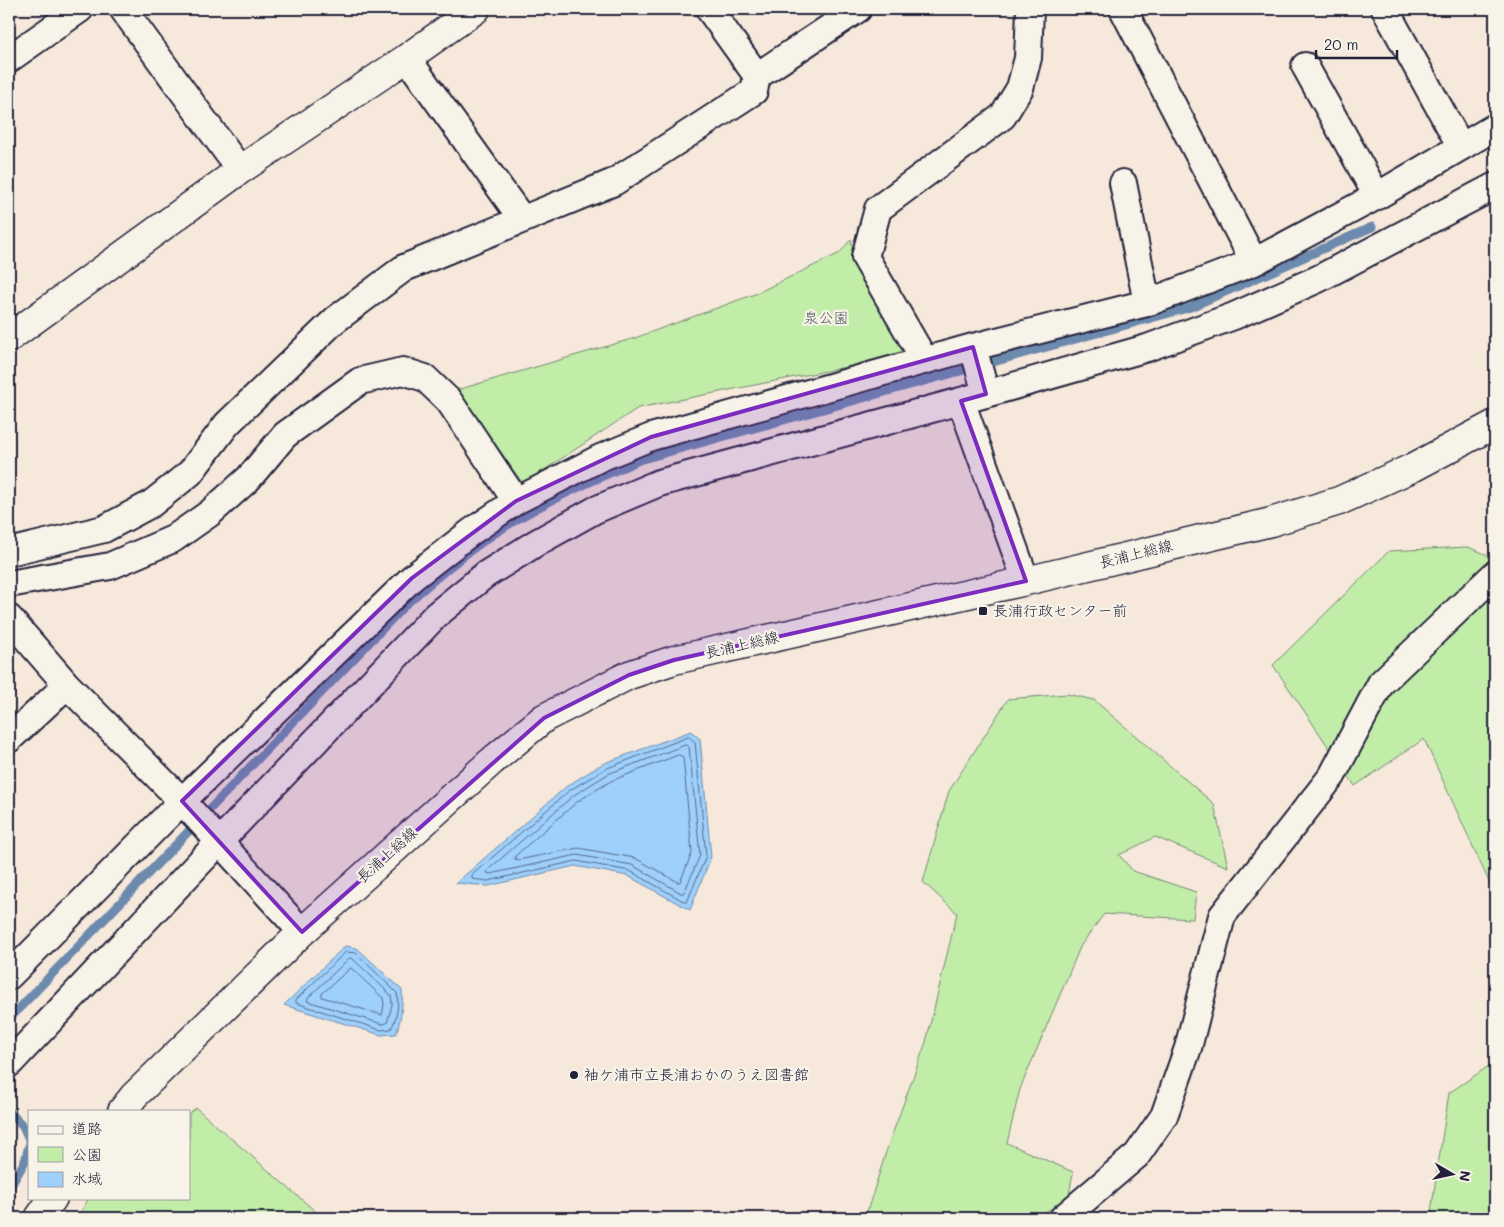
<svg xmlns="http://www.w3.org/2000/svg" width="1504" height="1227" font-family="Mali,'Klee One',sans-serif">
<style>
.green{fill:#c2eda9;stroke:#728872}
.water{fill:#9ed0fb;stroke:#6c8aae}
.lines{fill:none;stroke-linecap:round;stroke-linejoin:round}
.shore{stroke:#546888;stroke-width:1}
.stream{stroke:#6c8aae;stroke-width:9}
.street-casing{stroke:#22223b;stroke-width:30}
.secondary-casing{stroke:#22223b;stroke-width:31}
.street{stroke:#f7f3e8;stroke-width:26}
.secondary{stroke:#f7f3e8;stroke-width:28}
.marked{fill:#7b2cbf;fill-opacity:0.2;stroke:#7b2cbf;stroke-width:4;stroke-linejoin:round}
.poi-dot{fill:#22223b;stroke:#f7f3e8;stroke-width:2}
.labels{text-anchor:middle;stroke-width:4.5;stroke-linejoin:round;paint-order:stroke}
.park-label{font-size:15px;fill:#4a5556;stroke:#f7f3e8}
.street-label{font-size:15px;fill:#22223b;stroke:#f7f3e8}
.poi-label{font-size:15px;fill:#22223b;stroke:#f7f3e8;text-anchor:start}
</style>
<rect width="100%" height="100%" fill="#f6e8da"/>
<filter id="ink" filterUnits="userSpaceOnUse"><feTurbulence type="fractalNoise" baseFrequency=".02" numOctaves="2"/><feDisplacementMap in="SourceGraphic" scale="10" xChannelSelector="R" yChannelSelector="G"/><feConvolveMatrix kernelMatrix="1 2 1 2 8 2 1 2 1" color-interpolation-filters="sRGB"/></filter>
<g filter="url(#ink)">
<path class="green" d="M851,239L855,263L905,343L902,356L638,408L523,484L457,390L635,338L755,294L840,253Z
M1468,547L1495,558V895L1424,739L1355,786L1273,665L1389,551Z
M1067,694L1094,700L1214,804L1228,867L1155,837L1119,855L1133,871L1196,892L1193,919L1104,914L1081,945L1020,1089L1007,1143L1073,1172L1068,1201L1036,1216L1035,1218H865L888,1146L926,1042L957,913L923,882L949,791L1008,699Z
M1495,1062V1218H1430L1449,1093Z
M196,1108L323,1218H77L89,1198H189V1113Z"/>
<path class="water" d="M691,731L700,739L711,857L690,910L628,876L575,866L488,886L456,883L567,786L602,764Z
M345,946L357,948L402,990C403,1006 401,1019 396,1034L381,1035L284,1005Z"/>
<g class="lines">
<path class="shore" d="M689,737L695,742L706,856L687,902H685L630,871L576,861L488,881L472,879V875L570,790L605,769Z
M686,745L689,747L700,855L684,893H681L632,865L577,855L490,874L487,873L488,870L574,795L608,774Z
M679,755L683,757L692,853L680,882H678L635,858L578,848L518,860L515,859V856L578,801L611,781Z
M346,952L356,953L397,993C399,1005 397,1018 391,1029L381,1030L296,1003V1000Z
M350,958L353,959L391,995L392,1005L387,1023L382,1024L307,1001L308,998Z
M351,968L383,998L384,1005L382,1015L322,997V994Z"/>
<path class="stream" d="M9,1019L407,603C438,576 468,550 503,528C545,501 593,480 639,460L1191,307L1372,227
M9,1111L23,1126L29,1139
M9,1189L25,1161L29,1146"/>
<g class="street-casing">
<path id="street" d="M123,9L240,170
M709,9L757,76
M1123,9L1254,262
M1385,9L1461,147
M407,58L522,219
M9,59L80,9
M1305,66L1377,196
M1123,183L1147,303
M973,347L986,394
M925,361L865,257L878,209L1003,116L1020,88L1028,58L1030,9
M961,401L1026,581
M9,552L104,529L151,504L190,473L227,424L335,320L404,268L614,182L754,91L757,76L858,9
M9,584L110,566L173,539L210,513L248,479L285,435L360,381L403,371L425,378L449,401L516,501
M9,618L67,685L182,801L302,932
M9,739L67,685
M9,976L182,801L412,578L471,532L516,501L600,458L651,437L973,347L1147,303L1254,262L1377,196L1495,127
M10,1063L219,842L436,615L485,575L536,543L595,510L659,483L961,401L1147,348L1234,316L1318,279L1495,186
M1063,1218L1137,1155L1164,1116L1188,1048L1222,916L1332,776L1381,683L1495,574"/>
</g>
<g class="secondary-casing">
<path id="secondary" d="M9,338L240,170L407,58L476,9
M122,1111L134,1096L302,932L492,761L544,718L629,675L674,660L1026,581L1271,522L1339,501L1414,467L1495,424
M39,1218L53,1198"/>
</g>
<use href="#street" class="street"/>
<use href="#secondary" class="secondary"/>
</g>
</g>
<path class="marked" d="M973,347L986,394L961,401L1026,581L674,660L629,675L544,718L302,932L182,801L412,578L516,501L651,437Z"/>
<g class="poi-dot">
<rect x="978" y="606" width="10" height="10" rx="2.5"/>
<circle cx="574" cy="1075" r="5"/>
</g>
<g class="labels">
<g class="park-label">
<text x="826" y="323">泉公園</text>
</g>
<g class="street-label">
<text transform="translate(1136 554) rotate(-14)" y="5">長浦上総線</text>
<text transform="translate(742 645) rotate(-13)" y="5">長浦上総線</text>
<text transform="translate(387 855) rotate(-42)" y="5">長浦上総線</text>
</g>
<g class="poi-label">
<text x="993" y="616">長浦行政センター前</text>
<text x="584" y="1080">袖ケ浦市立長浦おかのうえ図書館</text>
</g>
</g>
<rect width="1504" height="1227" fill="none" stroke="#f7f3e8" stroke-width="30"/>
<rect x="15" y="15" width="1474" height="1197" fill="none" stroke="#22223b" stroke-width="2" filter="url(#ink)"/>
<rect x="28" y="1110" width="162" height="90" fill="#f7f3e8" stroke="#a29fa3"/>
<rect x="38" y="1126" width="25" height="8" fill="#f7f3e8" stroke="#a29fa3"/>
<text x="72" y="1134" font-size="15" fill="#22223b">道路</text>
<rect x="38" y="1147" width="25" height="15" fill="#c2eda9" stroke="#a29fa3"/>
<text x="72" y="1160" font-size="15" fill="#22223b">公園</text>
<rect x="38" y="1172" width="25" height="15" fill="#9ed0fb" stroke="#a29fa3"/>
<text x="72" y="1184" font-size="15" fill="#22223b">水域</text>
<g transform="translate(1452 1174) rotate(99)" stroke="#f7f3e8" stroke-width="4" paint-order="stroke">
<path d="M0-4L9 19L0 12L-9 19Z" fill="#22223b"/>
<text y="-8" font-size="14" font-weight="bold" text-anchor="middle" fill="#22223b">N</text>
</g>
<path d="M1316 50v8h81v-8" fill="none" stroke="#22223b" stroke-width="2.5"/>
<text x="1324" y="50" font-size="15" fill="#22223b" stroke="#f7f3e8" stroke-width="4" paint-order="stroke">20 m</text>
</svg>
